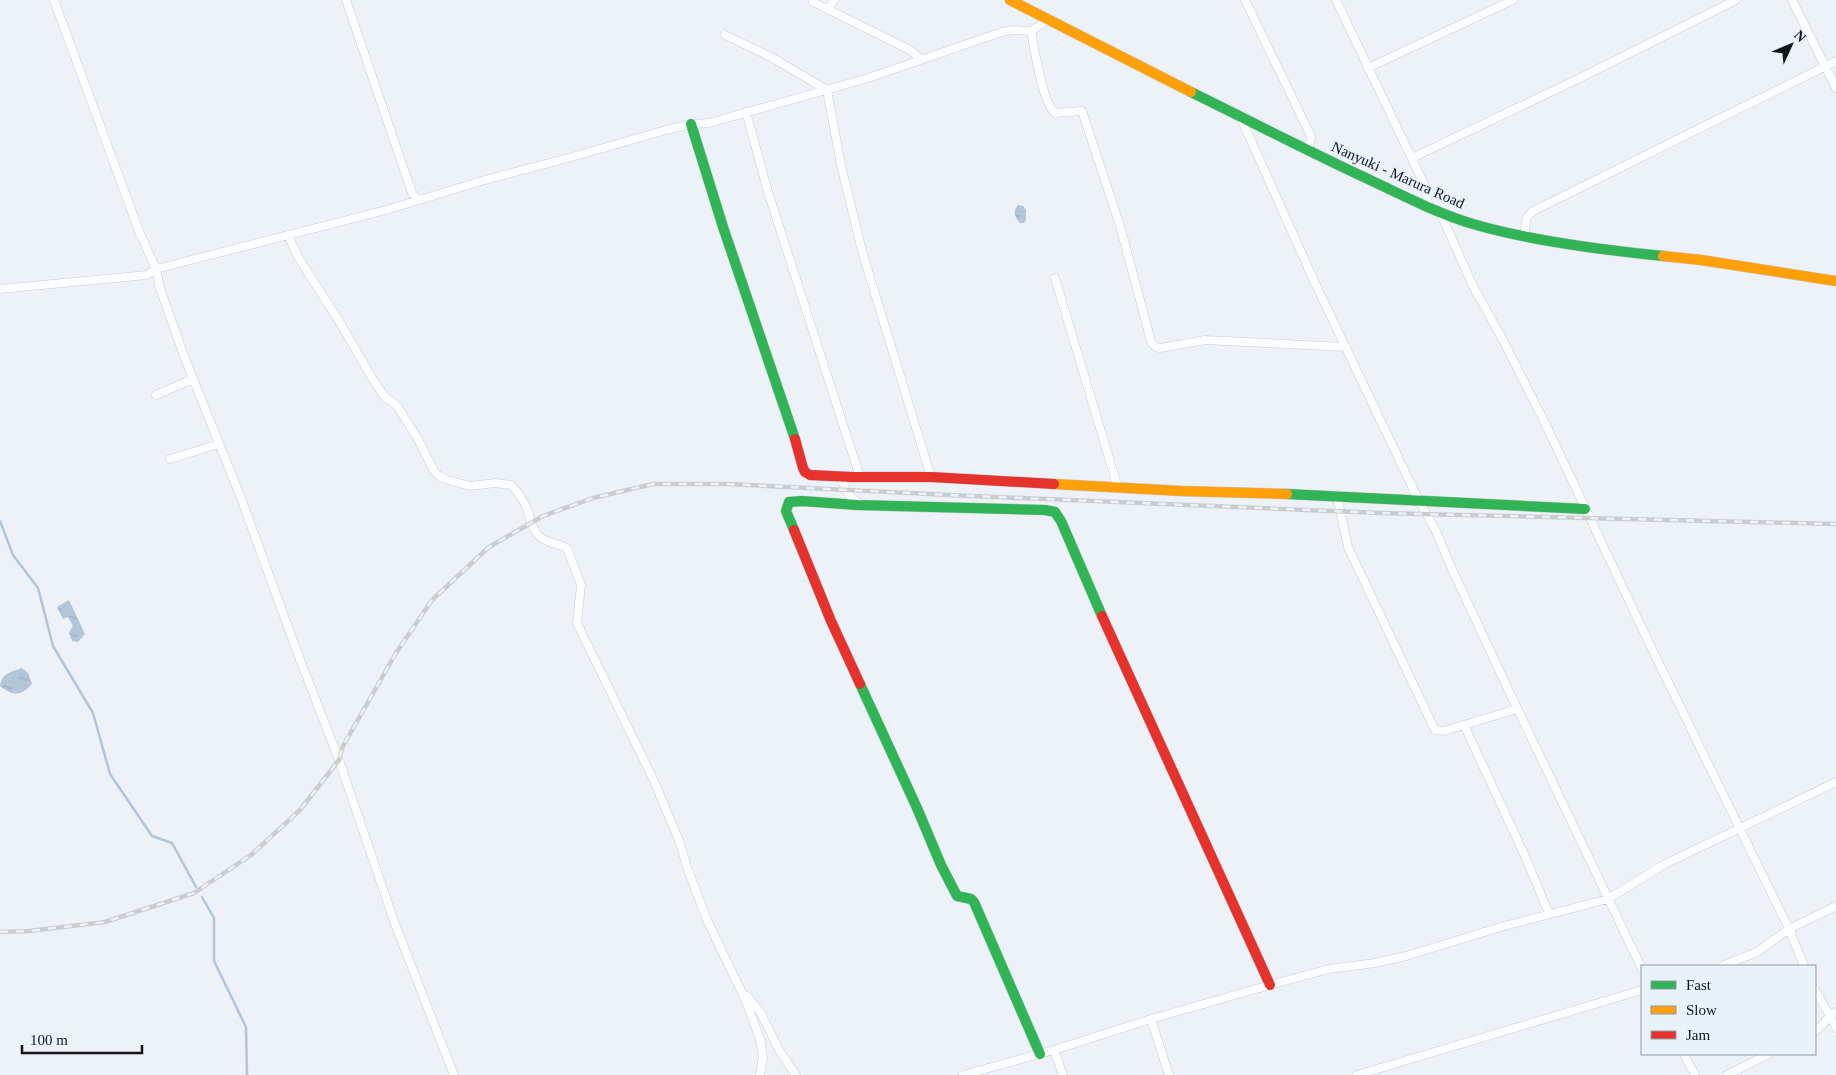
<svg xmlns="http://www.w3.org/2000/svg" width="1836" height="1075" font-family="Georgia,serif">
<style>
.water{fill:url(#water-ripples)}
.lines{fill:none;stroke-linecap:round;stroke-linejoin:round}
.stream{stroke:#b2c6d8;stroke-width:2.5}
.street-casing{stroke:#c8ccd0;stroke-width:9}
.fast-casing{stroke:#c8ccd0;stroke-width:11}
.slow-casing{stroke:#c8ccd0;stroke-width:11}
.jam-casing{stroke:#c8ccd0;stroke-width:11}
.street{stroke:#fcfdfe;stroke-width:8}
.fast{stroke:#30b455;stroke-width:10}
.slow{stroke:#ff9f0a;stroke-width:10}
.jam{stroke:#e5322d;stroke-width:10}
.rail-casing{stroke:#cbcdcd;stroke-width:4.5}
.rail{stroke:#e8f2fb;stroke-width:2.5;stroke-dasharray:8;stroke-linecap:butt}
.labels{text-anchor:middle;stroke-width:4;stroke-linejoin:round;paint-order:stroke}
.street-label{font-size:15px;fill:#121619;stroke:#e8f2fb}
</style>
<defs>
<pattern id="water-ripples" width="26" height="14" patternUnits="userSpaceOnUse" patternTransform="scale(1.25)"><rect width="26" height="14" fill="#b2c6d8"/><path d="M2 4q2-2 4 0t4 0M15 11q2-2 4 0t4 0" fill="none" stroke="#98a9b9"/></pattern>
</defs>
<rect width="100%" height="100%" fill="#ecf2f7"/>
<path class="water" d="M1018,205L1023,206L1026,210V220L1024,223H1020C1015,217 1012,212 1018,205Z
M69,600L85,634L78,642L72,641L69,632L73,626L68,617L63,619L57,607Z
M22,668L28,673L32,684C20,697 13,696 0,686C2,673 11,672 22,668Z"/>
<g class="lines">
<path class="stream" d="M0,521L13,555L38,588L53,646L93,713L110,774L152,836L172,843L196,887
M202,897L214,918V961L246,1027L247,1075"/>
<g class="street-casing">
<path id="street" d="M54,0L139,231L156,269L160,288L184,356L241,498L296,649L339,760L395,924L454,1075
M346,0L412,193L418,200
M1245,0L1308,130L1311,137L1308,151
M1336,0L1424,184L1429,208
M1792,0L1836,88
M813,2L910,50L921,59
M828,9L834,0
M1031,31C1034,48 1043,104 1055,113L1082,111L1121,229L1148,330C1150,337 1151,348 1160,348L1205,340L1346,347
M725,35L771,57L827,90L841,165L862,251L931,477
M1368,68L1513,0
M746,112L768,192L860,477
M1240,116L1315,283L1418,499L1436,531L1451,567L1508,689L1642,969
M1412,158L1580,78L1736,0
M1440,212L1473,286L1503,340L1545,423L1651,647L1789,929L1804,966
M288,235L298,257L339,321L372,378L384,396L397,406L418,439L434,471L439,476L448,480L470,486L495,483L511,485C518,492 523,499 527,509C530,517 532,528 538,535C545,543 557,543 567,548L581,585L577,623L654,781L680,843L687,867L707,920L745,999L760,1039L763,1057L760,1075
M1524,235L1527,217L1533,211L1836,61
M1055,278L1118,488
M0,289L147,275L156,269L386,210L485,180L572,157L666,130L691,124L709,123L865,79L1002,32L1013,30L1031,31L1048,20
M156,395L193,379
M170,459L219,444
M841,477C845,490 849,498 861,504
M1337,495L1348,547L1435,730L1444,731L1517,709
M1464,725L1525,856L1549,914
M1722,966L1757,952L1789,929L1836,906
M1815,990C1822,1003 1830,1014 1836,1028
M747,996L761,1013L779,1050L796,1075
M1151,1019L1169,1075
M1815,1031C1824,1027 1826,1016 1836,1012
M1054,1050L1063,1075
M1684,1054L1695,1075
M963,1075L1054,1050L1151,1019L1270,985L1329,969L1375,963L1406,956L1504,926L1608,899L1663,865L1836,782
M1357,1075L1642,990
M1727,1075L1769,1054"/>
</g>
<g class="fast-casing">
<path id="fast" d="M1191,92C1250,121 1308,151 1368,179C1402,195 1436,213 1473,224C1531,241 1603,250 1663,256
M691,124L723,227L795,439
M1287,494L1585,509
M794,530L786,511L789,502L802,501L857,505L1045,510L1055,512L1061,521L1102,616
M860,684L917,808L941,865L957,896L971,899L974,902L1040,1054"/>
</g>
<g class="slow-casing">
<path id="slow" d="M1010,0L1191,92
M1663,256L1701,260L1836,281
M1054,484L1181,491L1287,494"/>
</g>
<g class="jam-casing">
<path id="jam" d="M795,439L803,468L805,472L810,475L852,477H931L1054,484
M794,530L831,621L860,684
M1102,616L1270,985"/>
</g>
<use href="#street" class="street"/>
<use href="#fast" class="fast"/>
<use href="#slow" class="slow"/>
<use href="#jam" class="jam"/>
<g class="rail-casing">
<path id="rail" d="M0,932L29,931L105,922L194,893L251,855L300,810L339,760L343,746L396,653L432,600L489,547L543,516L593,498L653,484H727L949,495L1380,513L1836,524"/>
</g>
<use href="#rail" class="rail"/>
</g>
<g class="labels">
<g class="street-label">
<text transform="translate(1398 175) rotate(24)" y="5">Nanyuki - Marura Road</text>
</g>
</g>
<rect x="1641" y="965" width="175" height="90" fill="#e8f2fb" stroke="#929aa1"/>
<rect x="1651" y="981" width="25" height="8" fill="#30b455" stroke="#929aa1"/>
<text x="1686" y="990" font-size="15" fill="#121619">Fast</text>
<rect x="1651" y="1006" width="25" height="8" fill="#ff9f0a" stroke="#929aa1"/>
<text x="1686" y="1015" font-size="15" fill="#121619">Slow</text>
<rect x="1651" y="1031" width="25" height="8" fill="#e5322d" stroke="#929aa1"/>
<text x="1686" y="1040" font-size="15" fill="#121619">Jam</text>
<g transform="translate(1791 45) rotate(46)" stroke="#e8f2fb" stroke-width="4" paint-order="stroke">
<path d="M0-4L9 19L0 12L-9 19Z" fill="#121619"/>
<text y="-8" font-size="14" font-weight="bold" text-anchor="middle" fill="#121619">N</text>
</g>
<path d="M22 1045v8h120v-8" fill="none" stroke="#121619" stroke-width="2.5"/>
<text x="30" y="1045" font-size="15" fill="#121619" stroke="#e8f2fb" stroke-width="4" paint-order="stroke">100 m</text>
</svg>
